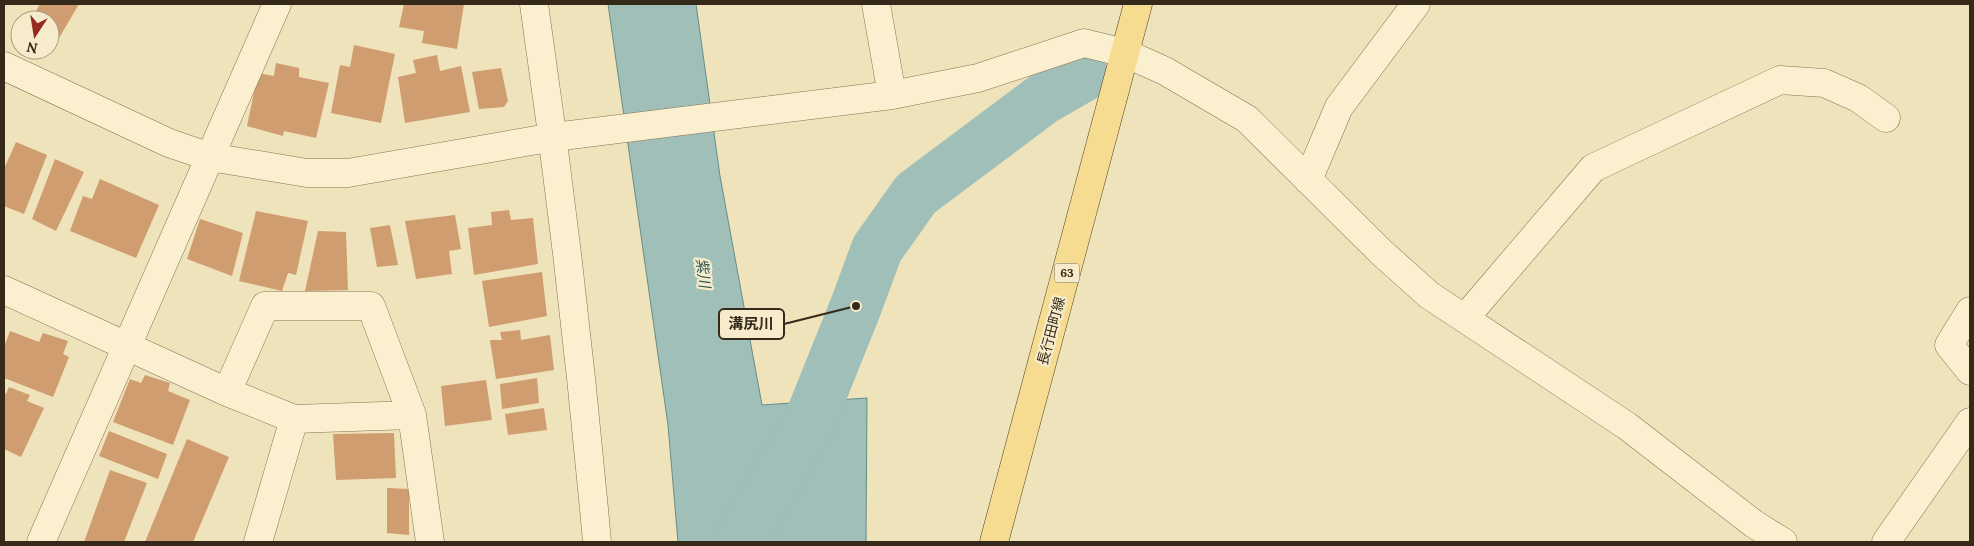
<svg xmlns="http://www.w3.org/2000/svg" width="1974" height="546" font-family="Lora,'Noto Sans JP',serif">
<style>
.water{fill:#9fbfb8;stroke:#678d86}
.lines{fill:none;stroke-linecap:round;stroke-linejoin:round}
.river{stroke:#9fbfb8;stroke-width:52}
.building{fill:#cf9d6f}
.minor-casing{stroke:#867255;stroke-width:29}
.major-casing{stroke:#53402a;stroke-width:29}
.minor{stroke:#faefce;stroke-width:28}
.major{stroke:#f5dc90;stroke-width:28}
.labels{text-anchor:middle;stroke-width:4.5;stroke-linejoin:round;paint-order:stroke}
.shield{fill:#f6eccb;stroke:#6f644f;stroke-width:1}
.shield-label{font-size:12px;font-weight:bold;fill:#35291a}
.street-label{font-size:14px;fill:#35291a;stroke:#f6eccb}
.water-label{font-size:15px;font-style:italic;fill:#295555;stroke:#f6eccb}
.leader{fill:none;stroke:#35291a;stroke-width:2}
.callout-dot{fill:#35291a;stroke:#f6eccb;stroke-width:2}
.callout{fill:#f6eccb;stroke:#35291a;stroke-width:2}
.callout-label{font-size:15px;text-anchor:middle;font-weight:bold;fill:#35291a}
</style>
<rect width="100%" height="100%" fill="#efe3bb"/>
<path class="water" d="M608,4H696L720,176L762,405L867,398L866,542H678L668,425Z"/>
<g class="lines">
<path class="river" d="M740,542L809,423L856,306L877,249L916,194L1043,99L1083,76"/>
</g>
<path class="building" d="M40,4H79L55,45L50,42V20H31Z
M404,4H464L457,49L422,43L424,31L399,27Z
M354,45L395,54L381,123L331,113L340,65L350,67Z
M437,55L440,71L461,66L470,112L405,123L398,77L416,73L413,60Z
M276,63L299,68V77L329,83L316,138L284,131L283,136L247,126L258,73L274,76Z
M501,68L508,101L504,107L479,109L472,72Z
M16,142L47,155L24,214L4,206V169Z
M55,159L84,172L56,231L32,219Z
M100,179L159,205L136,258L70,231L83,196L92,199Z
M509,210L511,220L533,218L538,264L474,275L468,228L492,225L491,212Z
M256,211L308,221L296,275L288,273L282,291L239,281Z
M455,215L461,249L449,251L452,274L416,279L405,221Z
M200,219L243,233L232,276L187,259Z
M390,225L398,265L377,267L370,228Z
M318,231L346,232L348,290L305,291Z
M542,272L547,316L489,327L482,281Z
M520,330L521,340L550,335L554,370L496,379L490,340H502L500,332Z
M10,331L39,342L43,333L68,341L63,354L69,357L53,397L4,378V347Z
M145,375L170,383L168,391L190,400L173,445L113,422L130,379L141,383Z
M537,378L539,403L502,409L500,384Z
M486,380L492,420L445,426L441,386Z
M9,387L30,395L27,401L44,408L21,457L4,449V393L6,394Z
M544,408L547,430L508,435L505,414Z
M109,431L167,454L158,479L99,456Z
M394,433L396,478L336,480L333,434Z
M187,439L229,457L193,542H145Z
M110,470L147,483L124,542H84Z
M387,488L409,489V535L387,533Z"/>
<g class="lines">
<g class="minor-casing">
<path id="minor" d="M534,4C560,183 581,362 597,542
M876,4L892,95
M4,66L169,143L210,157L307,173H348L554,137L892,95L978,78L1084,43L1125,53L1165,71L1247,119L1381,252L1429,295L1627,426L1754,524L1783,542
M1308,180L1339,107L1416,4
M4,290L227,392L294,419L412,415
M1970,311L1949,345L1970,371
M1465,318L1593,168L1780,80L1824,83L1858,98L1886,118
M227,392L265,306H371L412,415L430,542
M41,542L277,4
M258,542L294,419
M1886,542L1970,422"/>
</g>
<g class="major-casing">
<path id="major" d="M994,542L1138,4"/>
</g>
<use href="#minor" class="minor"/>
<use href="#major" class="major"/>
</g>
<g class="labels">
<rect class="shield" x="1054.5" y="263.5" width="25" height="19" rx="4"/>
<g class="shield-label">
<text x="1067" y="277">63</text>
</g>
<g class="street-label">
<text transform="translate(1051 331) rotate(-75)" y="5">長行田町線</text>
</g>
<g class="water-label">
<text transform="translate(703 273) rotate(83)" y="5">紫川</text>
</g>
</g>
<path class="leader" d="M856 306L784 324"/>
<circle class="callout-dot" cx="856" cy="306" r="5"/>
<rect class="callout" x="719" y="309" width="65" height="30" rx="5"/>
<g class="callout-label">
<text x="751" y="329">溝尻川</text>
</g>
<rect width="1974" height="546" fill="none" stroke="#35291a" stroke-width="10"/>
<g transform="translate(35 35) rotate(192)"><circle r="24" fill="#f6eccb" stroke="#a99e84"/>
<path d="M0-4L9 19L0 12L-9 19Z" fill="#972923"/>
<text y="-8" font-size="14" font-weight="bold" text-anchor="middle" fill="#35291a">N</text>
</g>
</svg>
